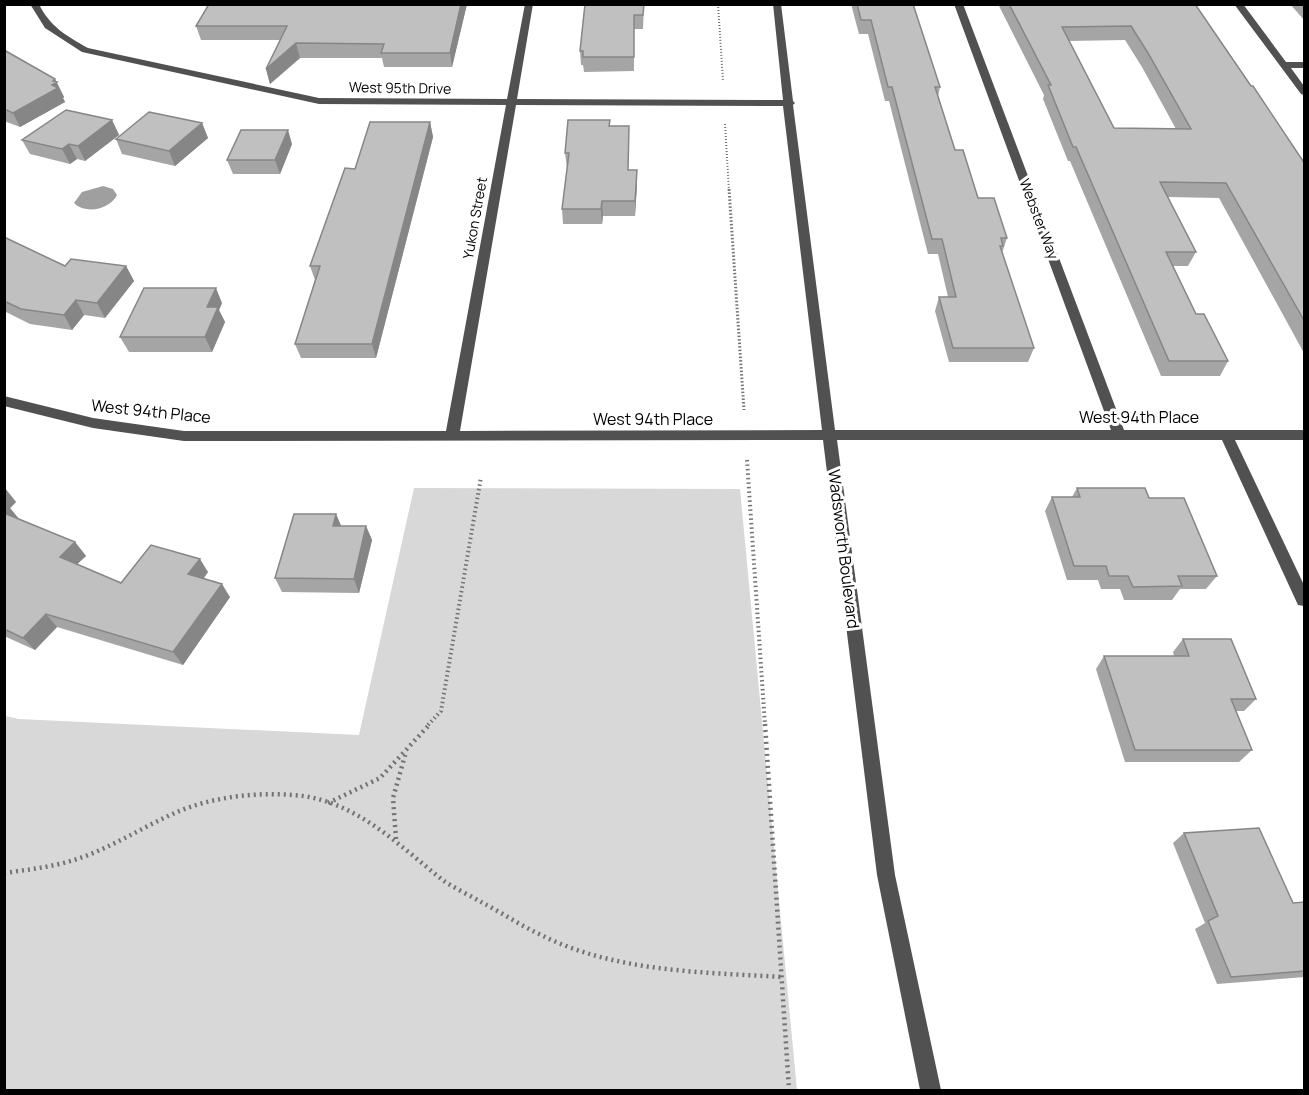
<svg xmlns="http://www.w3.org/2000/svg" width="1309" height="1095" font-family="Manrope,sans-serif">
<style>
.green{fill:#d8d8d8}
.water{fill:#9f9f9f}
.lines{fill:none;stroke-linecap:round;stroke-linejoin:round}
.path-far3{stroke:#737373;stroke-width:2;stroke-dasharray:1 2;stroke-linecap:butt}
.path-far2{stroke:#737373;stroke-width:3;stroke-dasharray:1.5 2;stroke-linecap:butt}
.path-far1{stroke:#737373;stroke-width:4;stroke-dasharray:1.5 3;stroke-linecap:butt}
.path{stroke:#737373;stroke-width:4.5;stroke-dasharray:2 4;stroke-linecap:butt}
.minor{fill:#515151;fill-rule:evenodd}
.wall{fill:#a5a5a5;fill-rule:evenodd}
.shaded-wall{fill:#868686}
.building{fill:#c0c0c0;stroke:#868686;stroke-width:1.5;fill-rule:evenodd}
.labels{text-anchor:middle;stroke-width:6;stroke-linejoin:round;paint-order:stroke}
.far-street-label{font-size:14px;fill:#000;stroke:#fff}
.street-label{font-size:16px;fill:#000;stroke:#fff}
</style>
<rect width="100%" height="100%" fill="#fff"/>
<path class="green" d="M414,488L740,489L797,1090H5V716L19,719L359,735Z"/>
<path class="water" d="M103,186L113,189L117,195C110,209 86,215 74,203L82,192Z"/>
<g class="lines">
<path class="path-far3" d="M718,4L723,81
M725,124L729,191"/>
<path class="path-far2" d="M729,189L744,410"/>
<path class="path-far1" d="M747,460L765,725
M428,725L441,711L481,477"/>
<path class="path" d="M765,724L789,1090
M328,803L380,778L430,724
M396,839L393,798L406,752
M4,873C33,869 61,866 88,855C119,843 147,825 177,812C212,797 256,792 293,795C355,799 398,845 444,881C456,889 471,896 483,903C502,913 520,925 539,934C614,972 699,972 782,977"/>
<path class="minor" d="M30,4H39C49,26 68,37 88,48L319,98L507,99L525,4H533L517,99L783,100L773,4H781L793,101L795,103L793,105L835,430H1111L954,4H963L1124,430H1304V440H1235L1304,585V606L1298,605L1222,440H837L895,875L941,1090H920L877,875L823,440L184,441L93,428L4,406V396L93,418L184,431H446L506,105L319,104L82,52L45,28ZM516,105L783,106L822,430L460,431Z
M1234,4H1243L1286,62H1304V68H1291L1304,86V95L1301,94Z"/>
</g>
<path class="wall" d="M467,4L452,67H384L382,58H300L270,84L266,69L280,40H201L196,26Z
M585,4H644L643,29H634V71L584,72L583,65H581L580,51Z
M851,4H913L940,87L938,96L955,150L978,198L1007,238L1002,253L1034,348L1028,362H949L935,311L939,297H948L938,254H928L889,101H885L868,34H859Z
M998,4H1195L1305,164V355L1219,198L1168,197L1196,252L1188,266H1173L1196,314L1228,361L1220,376H1161L1070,161H1068L1043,99L1044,95ZM1125,40L1142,67L1176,129L1114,128L1069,41Z
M1290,4H1305V21Z
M4,50L55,79L64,97L63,98L65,102L20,127L4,121Z
M112,120L119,135L85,161L77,159L70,164L30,154L22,140Z
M430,122L433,137L376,358H301L295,344L315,280L310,266L355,169Z
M202,123L208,138L175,166L122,154L116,139Z
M610,126L629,140L628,170L637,184L635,216H603L602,224H563L562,209L567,168L565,153Z
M292,144L280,174H233L227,160Z
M4,237L65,266H126L134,281L105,318L84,315L72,330L30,324L4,311Z
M222,303L219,310L225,322L212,352H129L120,337Z
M4,488L16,502L10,508L19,519L75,542L86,556L77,564L121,583L208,572L204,578L230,597L183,665L57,627L35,650L4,636Z
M1077,488L1149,498L1217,576L1206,589H1180L1172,600H1124L1120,589H1101L1098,580H1067L1045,511L1052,497H1072Z
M336,514L341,526H366L372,540L359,593L282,592L275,578Z
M1183,639L1256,699L1244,711H1236L1252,750L1239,762H1125L1096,669L1104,656H1174L1173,652Z
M1184,833L1293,903L1305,902V977L1217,984L1195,929L1205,923L1173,843Z"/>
<path class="shaded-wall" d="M461,4H467L452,67L450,53Z
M296,43L300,58L270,84L266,69Z
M55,79L64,97L63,98L65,102L20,127L13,113L52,85L53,81Z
M112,120L119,135L85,161L78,146Z
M430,122L433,137L376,358L372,344Z
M202,123L208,138L175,166L169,151Z
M288,130L292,144L280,174L275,160Z
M69,144L77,159L70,164L62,149Z
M637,170V184L635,216V201Z
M602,201L603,216L602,224L601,209Z
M126,266L134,281L105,318L97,303Z
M216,288L222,303L219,310L225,322L212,352L205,337L207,307Z
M76,300L84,315L72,330L64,315Z
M5,488L16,502L10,508L19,519L4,516Z
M336,514L342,528L333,526Z
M366,526L372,540L359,593L354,579Z
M75,542L86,556L71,570L60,557Z
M200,559L208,572L197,587L188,574Z
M222,584L230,597L183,665L173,652Z
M46,614L57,627L35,650L23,638Z"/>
<path class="building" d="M209,4H461L450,53H381L384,44L296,43L266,69L287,26H196Z
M585,4H644L643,15H634V57H583V51H580Z
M857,4H913L940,87H935L955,150H963L978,198H994L1007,238H1001L1003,246H1000L1034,348H953L939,297H956L942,239H932L892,87H888L871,20H861Z
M1009,4H1195L1251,86H1253L1305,164V322L1226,183L1160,182L1196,252H1166L1196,314H1204L1228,361H1169L1076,147H1073L1048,85H1051ZM1131,26L1148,53L1191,129L1114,128L1062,27Z
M4,50L55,79L53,81L57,82L52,85L58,88L13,113L4,109Z
M66,110L112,120L78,146L69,144L62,149L22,140Z
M149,112L202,123L169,151L116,139Z
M568,120H610L609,126H629L628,170H637L635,201H602L601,209H562L569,153H565Z
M370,122H430L372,344H295L320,266H310L345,168L355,169Z
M241,130H288L275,160H227Z
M4,237L65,266L71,259L126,266L97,303L76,300L64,315L21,309L4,301Z
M144,288H216L207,307H218L205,337H120Z
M1077,488H1145L1149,498H1184L1217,576H1178L1182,586L1133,587L1128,576H1109L1106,566H1074L1052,497H1080Z
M4,513L75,542L60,557L121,583L151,545L200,559L188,574L222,584L173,652L46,614L23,638L4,629Z
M294,514H336L333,526H366L354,579L275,578Z
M1183,639H1231L1256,699H1231L1252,750H1135L1104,656H1189Z
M1259,828L1293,903L1305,902V971L1231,977L1208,921L1218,916L1184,833Z"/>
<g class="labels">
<g class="far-street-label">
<text transform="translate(400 88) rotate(1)" y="5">West 95th Drive</text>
<text transform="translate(475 218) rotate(-80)" y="5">Yukon Street</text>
<text transform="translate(1039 219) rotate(69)" y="5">Webster Way</text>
</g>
<g class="street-label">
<text transform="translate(151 411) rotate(6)" y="6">West 94th Place</text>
<text x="1139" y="423">West 94th Place</text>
<text x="653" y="425">West 94th Place</text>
<text transform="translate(844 549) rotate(83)" y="6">Wadsworth Boulevard</text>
</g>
</g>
<rect width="1309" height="1095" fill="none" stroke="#000000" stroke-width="12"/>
</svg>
